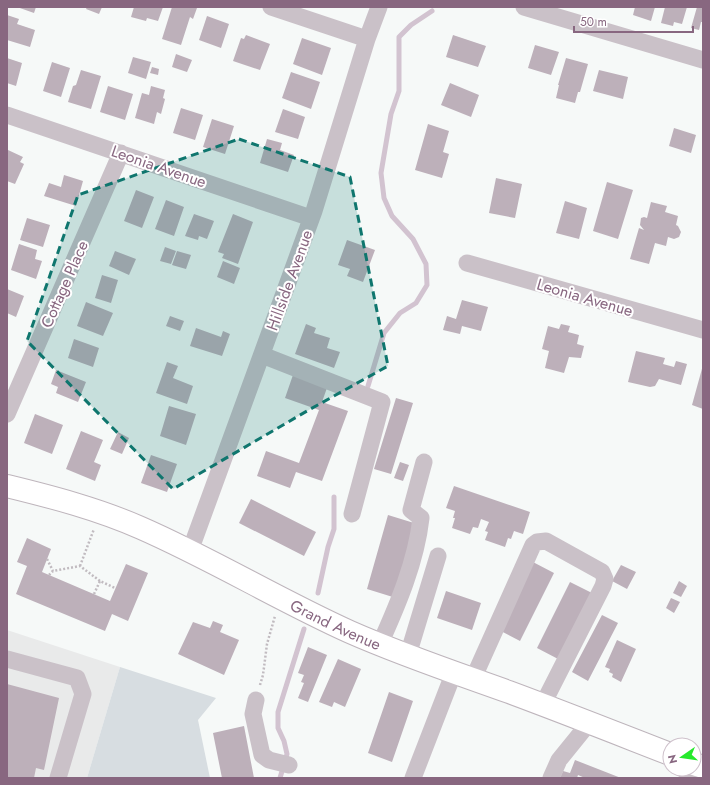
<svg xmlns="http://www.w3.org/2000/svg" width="710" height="785" font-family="Jost,sans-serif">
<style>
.built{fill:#e9eaea}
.green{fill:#d7dde1}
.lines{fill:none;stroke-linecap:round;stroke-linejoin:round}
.stream{stroke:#d2c3d0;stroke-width:5}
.building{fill:#bdb0ba}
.major-casing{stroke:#beb5bc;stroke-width:24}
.path{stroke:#c1bbc0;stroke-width:2.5;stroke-dasharray:2 2;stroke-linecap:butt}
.minor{stroke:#cac1c8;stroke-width:17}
.major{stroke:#fff;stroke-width:22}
.marked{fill:#0f766e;fill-opacity:0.2;stroke:#0f766e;stroke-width:3;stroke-dasharray:8 5;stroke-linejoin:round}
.labels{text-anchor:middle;stroke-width:4;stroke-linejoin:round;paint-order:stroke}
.street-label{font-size:16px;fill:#886780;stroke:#fff}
</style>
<rect width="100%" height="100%" fill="#f6f9f8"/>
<path class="built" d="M7,630L120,667L87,778H7Z"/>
<path class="green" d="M120,667L216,698L198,720L210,778H87Z"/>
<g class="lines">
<path class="stream" d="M368,386L384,333L400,313L416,303L427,285L426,264L413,239L392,216L384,198L381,173L391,114L399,91V37L411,25L432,11
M318,593L328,547L334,529V497
M280,778L287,754L284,741L278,728V712L304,629"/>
</g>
<path class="building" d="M17,7H36L34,13Z
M87,7H102L99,14L86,9Z
M134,7H163L158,21L147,18L146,21L131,17Z
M172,7L197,8L193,19L190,17L181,45L162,39Z
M635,7H655L651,21L633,15Z
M665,7H687L682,24L674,22L673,26L661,23Z
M697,7H703V22H701L699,30L691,28Z
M7,15L19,19L17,24L35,30L30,47L7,40Z
M207,16L229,24L221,48L199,40Z
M246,35L270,44L260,70L233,61L241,38L244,39Z
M453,35L486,46L478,67L446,57Z
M302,38L331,48L322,75L293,64Z
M535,45L559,52L551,75L528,68Z
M176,54L192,60L187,72L172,67Z
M133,57L151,62L146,79L128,73Z
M7,58L22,63L16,86L7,83Z
M566,58L588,64L580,92H578L575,103L556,98L559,85H558Z
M52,62L70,68L61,97L43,91Z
M152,67L159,69L158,75L150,73Z
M81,70L101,76L91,109L68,102L73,86L76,85Z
M599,70L628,77L623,99L593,91Z
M291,72L320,82L311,109L282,98Z
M450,83L479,95L471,117L441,105Z
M108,86L133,94L125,120L100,112Z
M151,86L165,90L163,98L165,99L161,114L157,112L154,124L135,118L142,93L149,95Z
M181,108L203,115L195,140L173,133Z
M283,109L305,117L298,139L275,132Z
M212,119L234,126L225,154L203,147Z
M428,124L449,131L443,152L449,154L442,178L415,170Z
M674,128L696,135L691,153L669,146Z
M267,139L282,143L280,150L294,155L288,172L260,163Z
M8,150L23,157L20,162L24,164L15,184L7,181Z
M64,175L83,181L76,206L44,196L49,183L61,187Z
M496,178L522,184L515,218L489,213Z
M607,182L633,190L618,239L593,231Z
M136,190L154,197L142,228L124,221Z
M166,200L184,207L174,236L155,229Z
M565,201L587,208L579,239L556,233Z
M651,202L667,206L665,212L678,216L676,225L678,226L681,232L679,237L674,239L668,237L666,246L655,243L649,264L630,259L639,228L644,230L640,225L641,218L644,217L647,218Z
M194,214L214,221L207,239L199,236L198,240L185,236Z
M233,214L253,222L238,264L222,258L224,254L218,252Z
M27,218L50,225L43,247L20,240Z
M347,240L375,250L363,282L347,276L350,269L338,265Z
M19,244L37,250L35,259L42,261L36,279L11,270Z
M165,247L176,251L171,264L160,261Z
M115,251L136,259L129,275L109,266Z
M177,251L191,255L186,269L172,265Z
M223,261L240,268L234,284L217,277Z
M102,275L118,280L111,303L95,298Z
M7,289L24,296L16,317L7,313Z
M462,300L488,307L481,331L462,326L460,334L443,330L447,316L456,319Z
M86,302L113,313L103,336L77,326Z
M170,316L184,321L180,331L166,326Z
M306,324L316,328L314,333L330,338L327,348L340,352L334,368L295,354Z
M561,324L570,326L568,332L579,335L577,344L584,346L581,358L569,357L564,373L545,368L549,351L542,349L548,326L559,329Z
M196,328L221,337L223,331L230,334L222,356L190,346Z
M74,339L99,348L93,367L68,358Z
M636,351L665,358L663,364L674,367L676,361L687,364L681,385L659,379L655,386L650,387L628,382Z
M167,362L178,366L173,378L193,386L187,404L156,393Z
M703,365V409L692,405Z
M56,370L86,382L78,402L56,393L58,387L51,384Z
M294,372L328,385L322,402L348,411L322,481L296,472L290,488L257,476L266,451L299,463L319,410L285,398Z
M396,398L413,403L391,474L374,469Z
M169,406L196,414L186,445L160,436Z
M35,414L63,425L52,454L24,443Z
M81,431L103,440L94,462L101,465L95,481L66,469Z
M118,432L129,438L122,454L110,449Z
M151,455L177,464L167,492L141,483Z
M400,462L409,465L403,481L394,478Z
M454,486L530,512L523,534L514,531L511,539L508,538L505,547L485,540L488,532L485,531L489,522L481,519L478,528L473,527L470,534L452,528L455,518H453L455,511L446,508Z
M251,499L316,532L304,556L239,523Z
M388,515L414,523L410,548L396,598L367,589Z
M27,538L51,549L42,572L110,601L126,564L148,573L128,621L112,614L105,631L16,594L27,566L17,562Z
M531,561L554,573L520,641L497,629Z
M621,565L636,572L627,589L612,581Z
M679,581L687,586L681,597L673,593Z
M570,582L594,594L560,660L537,648Z
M446,591L481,603L472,630L437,618Z
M671,598L680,602L674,613L666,608Z
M602,615L618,623L588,681L572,672Z
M213,621L223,625L220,632L239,640L224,675L178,654L193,622L210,628Z
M617,640L636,649L621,682L612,677L613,674L609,672L610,669L605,667Z
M308,647L327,655L308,702L298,698L304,683L301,682L304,675L298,673Z
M338,659L361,669L345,707L334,702L332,707L319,702Z
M7,684L59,698L44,770L36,768L34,778H7Z
M389,692L413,701L392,762L368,753Z
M244,726L254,778H222L213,733Z
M575,760L621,778H585L578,775L577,778H560L563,771L570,773Z"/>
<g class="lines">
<g class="major-casing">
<g id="major">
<path id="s1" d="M7,486C52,497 98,509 141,528C212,559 279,600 350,632C402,655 456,673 509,692C563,712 616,733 670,754"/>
<path d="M694,764L703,767"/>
</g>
</g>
<path class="path" d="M47,559L53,571
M80,566L94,529
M49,575L53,571L80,566L100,581
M94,594L100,581L115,588
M260,685L263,675L267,644L275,616"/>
<path class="minor" d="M271,7L367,39
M524,7L703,60
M7,115L311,218
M467,263L703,330
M262,355L382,402L352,514
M7,414L121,153
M190,551L314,211L367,39L379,7
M380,644C398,604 416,562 421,518L411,510L424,462
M408,655L438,556
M7,659L77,678L83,694L58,778
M473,679L533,545L537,542L546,541L602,572L605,579L603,586L543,704
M256,700L253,714L262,755L269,760L289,765
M413,778L454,672
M551,778L559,760L589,723
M687,778L690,769"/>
<use href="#major" class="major"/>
</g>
<path class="marked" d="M239,139L350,177L388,366L307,411L173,489L27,341L78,195Z"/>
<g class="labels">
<g class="street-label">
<text transform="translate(159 166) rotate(19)" y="6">Leonia Avenue</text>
<text transform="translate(289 280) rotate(-70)" y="6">Hillside Avenue</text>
<text transform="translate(64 284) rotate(-66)" y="6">Cottage Place</text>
<text transform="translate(585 297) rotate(16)" y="6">Leonia Avenue</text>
<text dy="6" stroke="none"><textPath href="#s1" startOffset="358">Grand Avenue</textPath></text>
</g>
</g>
<rect width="710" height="785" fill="none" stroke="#886780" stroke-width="16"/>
<g transform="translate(682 757) rotate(257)"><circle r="19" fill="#ffffff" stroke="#cfc2cc"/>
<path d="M0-3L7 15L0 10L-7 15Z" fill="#26e92d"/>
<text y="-6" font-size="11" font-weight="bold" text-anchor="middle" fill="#886780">N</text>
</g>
<path d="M574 26v6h119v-6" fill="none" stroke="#886780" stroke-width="2"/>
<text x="580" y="26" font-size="12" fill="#886780" stroke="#ffffff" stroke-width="3" paint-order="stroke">50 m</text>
</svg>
